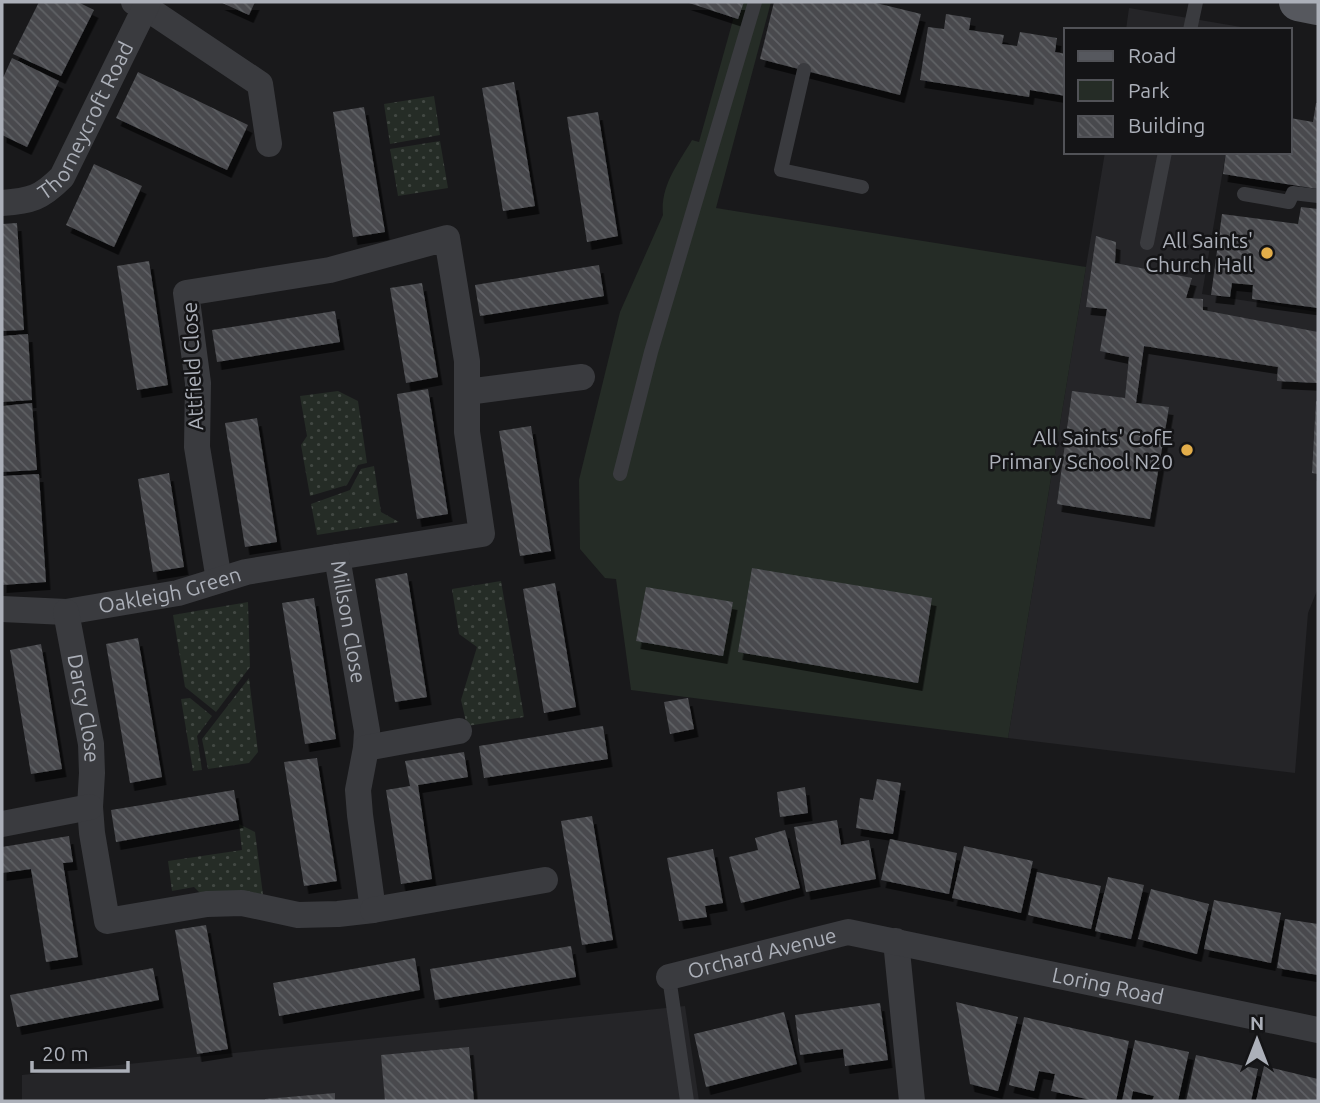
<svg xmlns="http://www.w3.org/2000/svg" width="1320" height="1103" font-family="Ubuntu,sans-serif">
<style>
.built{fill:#252528}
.grass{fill:url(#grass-dots)}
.park{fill:#252c26}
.building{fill:url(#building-back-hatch);filter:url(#shadow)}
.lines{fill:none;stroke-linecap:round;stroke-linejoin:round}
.lane{stroke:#3a3b3f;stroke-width:14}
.street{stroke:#3a3b3f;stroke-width:26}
.primary{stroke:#56585e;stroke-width:38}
.poi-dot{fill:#e2ad4a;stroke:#141416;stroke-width:2.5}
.labels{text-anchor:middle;stroke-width:5;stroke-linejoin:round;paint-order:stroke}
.street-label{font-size:21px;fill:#acb0b9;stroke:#141416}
.poi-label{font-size:21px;fill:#acb0b9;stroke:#141416;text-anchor:end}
</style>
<defs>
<pattern id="grass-dots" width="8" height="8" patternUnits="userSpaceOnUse" patternTransform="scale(1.75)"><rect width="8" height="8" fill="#252c26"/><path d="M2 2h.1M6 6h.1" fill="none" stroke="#424843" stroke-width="1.8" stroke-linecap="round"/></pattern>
<pattern id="building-back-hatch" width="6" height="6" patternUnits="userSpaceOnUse" patternTransform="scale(1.75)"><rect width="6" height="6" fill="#48494d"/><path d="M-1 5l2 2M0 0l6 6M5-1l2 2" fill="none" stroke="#606165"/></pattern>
<filter id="shadow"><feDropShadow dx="4.5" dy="8" stdDeviation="0" flood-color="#0009"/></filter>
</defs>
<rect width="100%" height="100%" fill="#19191b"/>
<path class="built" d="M1129,8L1247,28L1246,30H1126Z
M1105,152H1226L1202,294L1318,312V588L1308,613L1295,773L1008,738Z
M685,1006L699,1101H22V1075Z"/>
<path class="grass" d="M434,96L440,135L390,144L384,104Z
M440,141L448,188L398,196L390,149Z
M338,391L358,401L367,463L358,465L347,485L310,496L301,445L307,436L300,396Z
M374,466L381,512L399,522L317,535L311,504L350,490L361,469Z
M501,581L524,717L467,726L461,700L477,647L459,634L452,589Z
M248,602L250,667L216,712L185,687L173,615Z
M249,678L258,752L249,763L208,769L202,739Z
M190,698L212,716L197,736L202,770L193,771L181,699Z
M239,824L255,832L263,895H202L194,887L172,891L168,861L242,850Z"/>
<path class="park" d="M738,2H771L716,208L1086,267L1008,738L631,690L616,579L605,578L580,549L579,480L620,312L663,215C660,186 678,164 692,140L699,142Z"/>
<path class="building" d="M39,2H78L94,10L61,76L13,54Z
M220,2H255L249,15Z
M686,2H744L738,19Z
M774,2H872L921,14L900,95L760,59Z
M946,14L971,18L969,30L1004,35L1002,44L1017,46L1020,32L1057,38L1055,52L1066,54V96L1030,90L1029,97L920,80L928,27L944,29Z
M12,58L59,81L27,147L2,135V80Z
M138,72L248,125L227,170L116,118Z
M514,82L535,206L503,211L482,88Z
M1316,103H1318V189L1223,174L1226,152H1290V118L1313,122Z
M364,107L385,232L353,237L333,112Z
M598,112L618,236L587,242L567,117Z
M94,164L142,186L114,247L66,225Z
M1301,207L1318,209V308L1252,299L1253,285L1232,283L1230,297L1211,295L1222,214L1298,224Z
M17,223L24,330L2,331V224Z
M1096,236L1116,242L1115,263L1192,278L1186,298L1203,299V310L1318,332V383L1277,381L1278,367L1144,346L1136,403L1169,407L1150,519L1057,504L1072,391L1125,398L1129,357L1100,351L1107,309L1086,307Z
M149,261L168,385L137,390L117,266Z
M599,265L604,296L480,316L475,285Z
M422,283L438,377L406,383L390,288Z
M335,311L340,342L217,362L212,330Z
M28,334L32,400L2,402V336Z
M428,389L448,514L417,519L397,394Z
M1316,401H1318V474L1312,473Z
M32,403L37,470L2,472V406Z
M257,418L277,542L245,547L225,423Z
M531,426L551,551L520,556L499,431Z
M169,473L184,567L153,572L138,479Z
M39,474L46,582L2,585V476Z
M752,568L932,598L918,683L738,652Z
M407,573L427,697L395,702L375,579Z
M555,583L576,707L544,713L523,589Z
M646,587L733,602L723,656L636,641Z
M314,598L336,739L305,744L282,603Z
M138,638L162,777L130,783L106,644Z
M41,644L62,769L31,774L10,650Z
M688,698L694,729L670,734L664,702Z
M603,726L608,759L484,778L479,746Z
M464,752L468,777L418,785L432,879L401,884L386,790L410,786L405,761Z
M317,758L337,881L304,886L284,762Z
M877,779L901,783L893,834L856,828L860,798L873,800Z
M805,787L808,813L780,817L777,792Z
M234,790L239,820L116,842L111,810Z
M592,816L613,940L582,945L561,821Z
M837,820L841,845L869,840L876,879L806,892L794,827Z
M785,830L800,888L741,903L729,857L758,850L755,838Z
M69,836L73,862L63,863L78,957L46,962L31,869L2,873V847Z
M890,839L957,853L949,894L881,880Z
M964,846L1033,861L1021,913L952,898Z
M713,849L723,903L705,906L707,917L679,921L667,858Z
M1037,872L1101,886L1091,929L1028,915Z
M1108,877L1144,885L1131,939L1095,931Z
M1151,889L1209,904L1197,954L1138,939Z
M1214,900L1281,913L1271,963L1204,949Z
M1285,919L1318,924V975L1277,968Z
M206,925L228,1049L197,1054L175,930Z
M571,946L576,977L435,1000L430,969Z
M415,958L420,990L279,1016L273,983Z
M153,968L159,1000L17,1027L10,995Z
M956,1002L1018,1017L998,1091L970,1084Z
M880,1003L888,1060L845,1066L843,1049L800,1055L795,1015Z
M784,1012L797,1064L706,1087L694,1034Z
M1024,1017L1129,1041L1116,1101H1095L1051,1091L1055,1074L1039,1071L1034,1091L1009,1085Z
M1135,1040L1189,1052L1178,1101H1152L1154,1096L1133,1091L1131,1101H1122Z
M469,1047L474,1101H385L381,1055Z
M1196,1055L1258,1069L1251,1101H1186Z
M1264,1066L1318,1079V1101H1256Z
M335,1093V1101H265V1099Z"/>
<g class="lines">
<path class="lane" d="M1190,30L1196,2
M804,70L781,170L862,187
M1244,194L1289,202L1293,193L1318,196
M1147,243L1165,152
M620,474L651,352L755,2
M669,977L687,1101"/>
<g class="street">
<path d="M134,2L145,7L260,84L269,144"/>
<path id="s1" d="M2,203C31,201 41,198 62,177L148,2"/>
<path d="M467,392L582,377"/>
<path id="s2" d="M219,580L197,447L198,383L186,293L330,270L447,238L467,361V432L482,534L337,557L367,731L366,748"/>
<path id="s3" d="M2,609L66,612L178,593L246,572L337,557"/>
<path id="s4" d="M66,612L91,744L92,773L90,807L92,833L107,921L207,904L242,903L298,915L338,914L373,910L360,815L358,790L366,748L459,731"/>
<path d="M2,824L90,807"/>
<path d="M373,910L545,880"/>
<path d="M896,941L912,1101"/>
<path id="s5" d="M669,977L848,932L1318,1030"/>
</g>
<path class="primary" d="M1298,2L1318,6"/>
</g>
<g class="poi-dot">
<circle cx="1267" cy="253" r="7"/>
<circle cx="1187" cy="450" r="7"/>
</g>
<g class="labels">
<g class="street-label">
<text dy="7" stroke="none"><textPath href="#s1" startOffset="128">Thorneycroft Road</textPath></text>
<text transform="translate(193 366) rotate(-93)" y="7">Attfield Close</text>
<text dy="7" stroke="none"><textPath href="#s3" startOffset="170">Oakleigh Green</textPath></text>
<text dy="7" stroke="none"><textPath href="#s2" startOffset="1068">Millson Close</textPath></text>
<text dy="7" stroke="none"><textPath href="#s4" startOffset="98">Darcy Close</textPath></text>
<text dy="7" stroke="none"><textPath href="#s5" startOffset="96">Orchard Avenue</textPath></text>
<text dy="7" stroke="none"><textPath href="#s5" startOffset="450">Loring Road</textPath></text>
</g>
<g class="poi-label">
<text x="1253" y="248">All Saints'<tspan x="1253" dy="24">Church Hall</tspan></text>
<text x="1173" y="445">All Saints' CofE<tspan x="1173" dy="24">Primary School N20</tspan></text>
</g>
</g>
<rect width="1320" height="1103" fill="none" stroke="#acb0b9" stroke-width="7"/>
<rect x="1064" y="28" width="228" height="126" fill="#141416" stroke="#515257" stroke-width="2"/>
<rect x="1078" y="51" width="35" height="10" fill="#56585e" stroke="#515257" stroke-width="2"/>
<text x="1128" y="63" font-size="21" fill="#acb0b9">Road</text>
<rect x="1078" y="80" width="35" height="21" fill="#252c26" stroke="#515257" stroke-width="2"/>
<text x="1128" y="98" font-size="21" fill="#acb0b9">Park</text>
<rect x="1078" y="116" width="35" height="21" fill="url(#building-back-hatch)" stroke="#515257" stroke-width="2"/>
<text x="1128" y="133" font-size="21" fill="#acb0b9">Building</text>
<g transform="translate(1257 1040)" stroke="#141416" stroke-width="5" paint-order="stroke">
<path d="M0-5L12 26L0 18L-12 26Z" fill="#acb0b9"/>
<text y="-10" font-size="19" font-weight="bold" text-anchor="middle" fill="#acb0b9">N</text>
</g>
<path d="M32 1061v10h96v-10" fill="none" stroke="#acb0b9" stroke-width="3.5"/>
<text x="42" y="1061" font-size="21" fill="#acb0b9" stroke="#141416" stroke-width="5" paint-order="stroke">20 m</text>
</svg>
